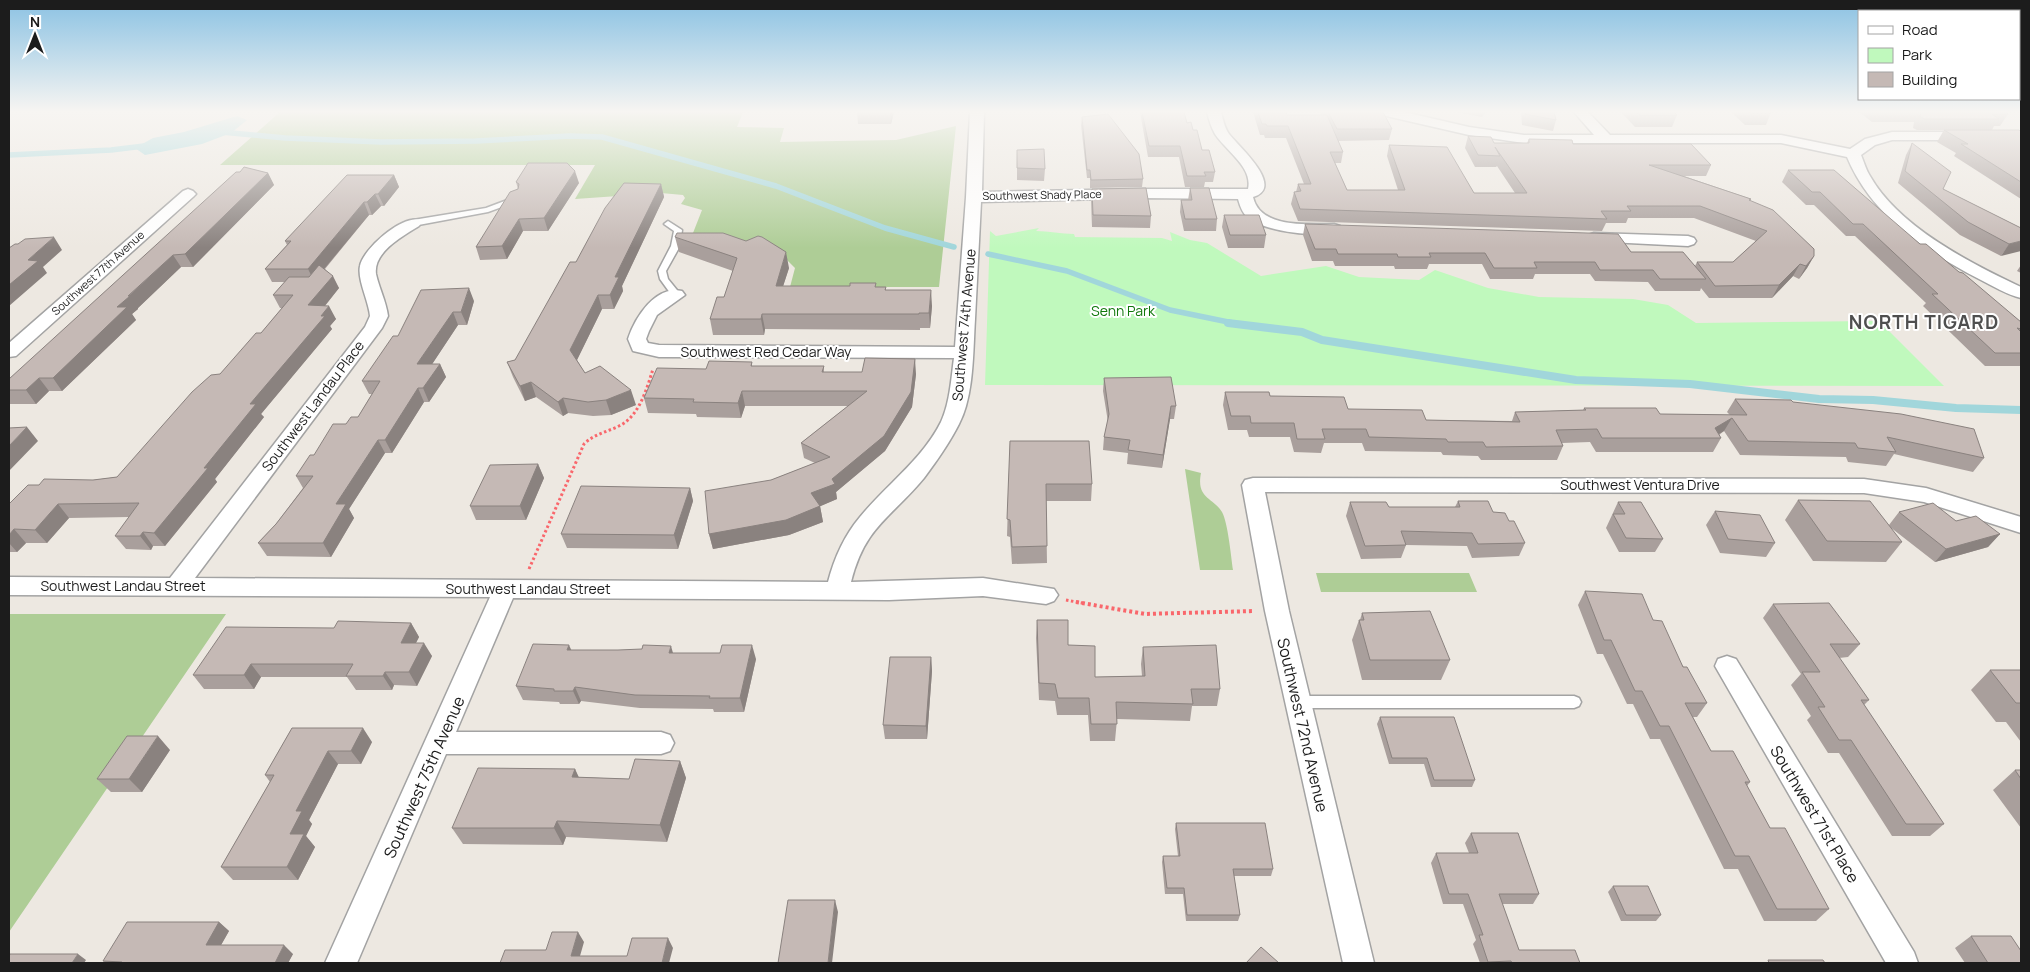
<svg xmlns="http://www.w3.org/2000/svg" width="2030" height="972" font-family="Manrope,sans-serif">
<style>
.forest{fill:#aecd96}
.park{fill:#c0f9bd}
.water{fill:#a1d6db}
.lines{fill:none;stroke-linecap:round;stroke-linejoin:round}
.stream-far1{stroke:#a1d6db;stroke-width:5.5}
.stream{stroke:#a1d6db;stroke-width:8}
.lane-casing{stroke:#a3a3a3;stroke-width:3}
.street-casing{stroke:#a3a3a3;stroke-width:3}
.path-far1{stroke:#f9676c;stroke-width:3;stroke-dasharray:2.5 2.5;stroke-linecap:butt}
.path{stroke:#f9676c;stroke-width:4;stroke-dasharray:3 3;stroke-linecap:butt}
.lane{fill:#fff;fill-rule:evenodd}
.street{fill:#fff;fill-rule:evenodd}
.wall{fill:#a99f9c}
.shaded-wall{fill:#8a827f}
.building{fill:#c5b9b5;stroke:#8a827f}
.labels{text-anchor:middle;stroke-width:4;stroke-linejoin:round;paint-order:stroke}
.far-street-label{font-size:11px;fill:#1c1c1c;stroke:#fff}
.park-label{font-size:14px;fill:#11780c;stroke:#fff}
.street-label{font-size:14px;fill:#1c1c1c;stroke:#fff}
.near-street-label{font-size:16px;fill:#1c1c1c;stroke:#fff}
.district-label{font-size:19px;font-weight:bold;letter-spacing:1px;fill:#4f4f4f;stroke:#fff}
</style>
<rect width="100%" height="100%" fill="#ede8e1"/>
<path class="forest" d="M280,112H743L737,127L784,128L780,142L896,140L956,126L939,287H790L795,268L786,259L693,233L702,210L681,204L685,198L683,195L661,193L575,199L595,165H220Z
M1185,469L1201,473C1196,499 1213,497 1222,512C1228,523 1231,556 1233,570H1200Z
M1316,573H1469L1477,592H1321Z
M9,614H226L9,932Z"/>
<path class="park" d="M1039,228L1036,231C1049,231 1061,234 1074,234L1075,237L1162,238L1172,241L1170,232L1190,240L1207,243L1261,276L1326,266L1359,277L1419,280L1435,270L1488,288L1539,297L1633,299L1668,305L1696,323L1873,321L1874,316L1944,386L985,385L990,231L996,236Z"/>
<path class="water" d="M237,116L247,120L231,133L202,144L145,155L135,148L153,138L184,132Z"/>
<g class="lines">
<path class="stream-far1" d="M221,132L285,138L381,142L476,141L570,136L602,137L776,186L885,228L954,247
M9,155L111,150L144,146
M988,254L1067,271L1170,310L1238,324"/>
<path class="stream" d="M1228,323L1302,332L1322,340L1576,380L1690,384L1819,399L1873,400L1956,408L2021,410"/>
<g class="lane-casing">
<path id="lane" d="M515,197L519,199L518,201L488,212L413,226L409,223L413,220L486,208Z
M668,221L682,230L680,246L666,271L668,279L681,295L676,298L673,297L660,279L658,271L671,246L674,231L664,224Z
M1298,696H1574L1579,698L1581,702L1579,706L1574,708H1298L1293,706L1291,702L1293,698Z"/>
</g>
<g class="street-casing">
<path id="street" d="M970,112H984L982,192L1143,189H1248C1253,167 1226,151 1215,134C1211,127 1209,120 1207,112H1221C1223,119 1224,127 1229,134C1238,146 1286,187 1253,197C1260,229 1309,224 1334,224L1340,226L1342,229L1340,232C1317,238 1265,232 1247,217C1242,212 1240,206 1238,199L1143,198L981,202C979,241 977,280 975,319C973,351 974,396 959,424C950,442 936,462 924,478C891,518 865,526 851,582L983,578L1054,589L1058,595L1054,601L1046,604L983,596L889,600L513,598L456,732H661L670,735L674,743L670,751L661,754H446L357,963H325L490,597L9,595V577L170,578L365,327L370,316C369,302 357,279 360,266C363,249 402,215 419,220L421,223L419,226C403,236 373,252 376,274C379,288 386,301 388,316L382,328L195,578L828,582C834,559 844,536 860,517C886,485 922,460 941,422C950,402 951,380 954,358L659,357L633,351L628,339C635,318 655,285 682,291L685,295L657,315L649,331L646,339L648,343L659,345L955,347L966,197Z
M1380,112H1404L1469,127L1524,135H1594L1574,112H1588L1610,135H1781L1850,149L1865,139L1892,132H2021V140H1892L1875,145L1861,155C1864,162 1866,170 1870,176C1899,227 1970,263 2021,287V298C2007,295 1993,286 1979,279C1925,251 1871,215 1847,157L1781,143H1524L1469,135L1382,115Z
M188,189L193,191L196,194L193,197L16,356L9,357V343L183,191Z
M1594,233L1688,236L1694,238L1696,241L1694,244L1688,246L1588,241L1586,238L1588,235Z
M1253,478L1864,479L1926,488L2021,517V533L1924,502L1864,493L1265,492L1289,611L1374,963H1343L1265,611L1242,485L1245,480Z
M1727,656L1736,659L1914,952L1918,963H1886L1715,666L1718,659Z"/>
</g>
<path class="path-far1" d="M529,569L584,444C594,434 607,432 619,426C639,417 647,388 653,369
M1066,600L1082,603"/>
<path class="path" d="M1076,602L1145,614L1254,611"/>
<use href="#lane" class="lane"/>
<use href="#street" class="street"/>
</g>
<path class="wall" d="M857,112H915H894L891,124H858Z
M1140,112H1184L1187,123L1193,130L1202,150L1215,172L1213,182H1205L1204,187H1185L1179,157H1148Z
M1253,112H1286L1287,115H1321L1320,112H1383L1392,129L1389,140L1338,141L1343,152L1341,163H1335L1347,190H1398L1387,156L1389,145L1474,193H1515L1497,166L1496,167H1475L1465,148L1468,136L1494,143H1527L1529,139L1573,144L1711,165L1706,176H1684L1751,199L1750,201L1814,256L1807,268L1799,279L1793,276L1772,298H1709L1701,288L1700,291H1655L1648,282L1595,281L1590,274H1535L1533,279H1490L1482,264H1429L1427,269H1395L1394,266H1335L1333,261H1312L1303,235L1305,224L1631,252L1695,266L1697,262H1733L1756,241L1694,218H1628L1626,223H1606L1602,231L1298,221L1291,204L1294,192H1296L1298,184H1304L1286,138H1265L1264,135H1260Z
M1456,112H1486L1482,117Z
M1521,112H1554L1556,120L1553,131L1522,125Z
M1621,112H1674L1677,115L1672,127H1635Z
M1731,112H1771L1766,125H1745Z
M1859,112H2004L2008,114L2000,126H1994L1992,130H1917L1913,128L1914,122H1872Z
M1082,117L1143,179L1142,187L1090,188V178H1087L1081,125Z
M1944,130L2021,132V199L1954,156L1956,153L1937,142Z
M1912,143L1943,189L2021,228L2001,256L1960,235L1898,183L1906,155Z
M1017,150L1045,169L1044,181L1017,180Z
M1788,170L1920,244L1959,272L2021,322V366H1985L1923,306L1926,303L1855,236H1846L1814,205H1806L1782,182Z
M268,173L274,185L193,267H181L138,308V309L132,314L136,320L62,391H49L36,404H9V379Z
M394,175L399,187L384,206H381L372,215H369L325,269L339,288L325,306L336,319L330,326L332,329L261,414L264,417L215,479L217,482L165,546H153L151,550L126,549L115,536L129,517L69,518L47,543H26L17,552H9V504L39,485L93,480L117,477L261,333L282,308H280L273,295L285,282H272L265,269L287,245L285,241Z
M516,182L579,183L548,231H523L507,259L480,260L476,247L518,189Z
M661,184L664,197L622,286L623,291L614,309H602L577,360L585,373L636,405L611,415L593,416L568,413L563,416L536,397L525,401L513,377L507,362L515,360L576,262Z
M1190,188L1217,219L1216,231H1184L1180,212L1181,200H1188Z
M1092,189L1151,216L1150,228L1092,227L1091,201Z
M1224,215L1266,235L1264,248H1228L1222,227Z
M675,237L789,268L783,286L886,287V290L932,306L930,328H920V330L765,329L764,335H713L710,319L724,297L733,271L679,252Z
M2021,265V273L2017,271Z
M474,301L467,325H458L432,364H440L446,377L429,402H424L392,453H385L349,509L354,518L331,557L267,556L258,543L276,524L303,488L296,476L314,455L346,424L358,417L372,394H369L362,381L398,336Z
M752,362V366H824V372L916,374L912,407L885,451L836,492L837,499L820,506L823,522L789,535L713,549L709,534L771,480L815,463L804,458L801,443L848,406H745L741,418L697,417L696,414L648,413L644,398L706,369Z
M1104,378L1176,406L1174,419H1170L1162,468L1127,464L1128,453L1103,450L1104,437L1108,422L1103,391Z
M1225,392L1270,396L1348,409L1426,420L1512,421L1515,412L1583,410L1584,408L1660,414L1730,415L1727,412L1735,399L1793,402L1984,458L1973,472L1894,454L1886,466L1848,462L1846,457L1740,455L1724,431L1719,435L1721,438L1713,452H1596L1590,442L1562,443L1563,446L1557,460H1481L1478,456L1443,455L1441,452L1365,451L1362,443H1324L1321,453L1294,452L1290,437H1249L1247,430H1228L1223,405Z
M1010,441L1092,484L1091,501H1046L1047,563L1012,564L1010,537L1007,536Z
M538,464L544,478L526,520H476L470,506Z
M690,488L693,501L678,549L567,548L561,534Z
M1798,500L1889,525L1899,512L1956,521L2000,534L1988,547L1935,562L1890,527L1902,542L1886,562L1813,561L1785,520Z
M1458,501L1493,512L1509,521L1525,543L1519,556L1472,558L1467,546L1406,545L1401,558L1361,559L1346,516L1350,502L1389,507H1455Z
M1618,502L1663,539L1655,552H1619L1606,528Z
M1715,511L1775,543L1766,557L1720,553L1706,525Z
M1585,591L1653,620L1707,703L1697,717H1693L1711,751L1750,782L1747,786L1770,828L1829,909L1816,921H1764L1738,869H1724L1660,739H1650L1633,704H1627L1603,654H1597L1578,605Z
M1773,604L1860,644L1848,657L1839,658L1869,700L1864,705L1944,824L1930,836H1892L1839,753H1828L1807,720L1811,716L1791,685L1801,674L1763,618Z
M1362,613L1450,660L1441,680H1362L1352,640L1359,620H1360Z
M1037,620L1068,645L1095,677L1142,676L1141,664L1143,647L1220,689L1217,706H1192L1190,721L1117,719L1115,741H1090L1088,715H1057L1055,701L1039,700L1036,638Z
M411,623L419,637L416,643L432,656L417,686L394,685L392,690H356L347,677H261L254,689H204L193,675L334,628Z
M571,650L673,653L756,659L744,712H714L713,709L640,708L581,701L579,704H560L559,702L523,700L516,686Z
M931,657L932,671L927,739H885L883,725Z
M1990,670H2021V742L2006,722H1996L1971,690Z
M1380,717L1475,780L1472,787H1431L1424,764H1389L1377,724Z
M292,728L372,742L361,764H338L309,820L312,824L306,836L315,847L298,880H233L221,867L270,782L265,775Z
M170,750L142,792H111L97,779Z
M680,761L686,778L667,842L566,837L563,845L463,844L452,828L575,769L578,777L629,779Z
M2015,770H2021V828L1993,790Z
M1176,823L1273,869L1271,876H1234L1240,915L1238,921H1186L1183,894H1165L1162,862L1163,856H1178L1175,829Z
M1471,833L1539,894L1533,904H1502L1519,950L1580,963H1480L1473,944L1476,940L1463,904H1443L1431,863L1436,853H1469L1465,843Z
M1613,886L1661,915L1656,921H1621L1608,892Z
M219,922L229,931L221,945L293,954L288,963H106L103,961Z
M1971,936L2021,963H1965L1955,948Z"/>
<path class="shaded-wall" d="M890,112H894L891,124Z
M575,171L579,183L548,231L544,218Z
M268,173L274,185L193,267L185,254Z
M394,175L399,187L384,206L378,194Z
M661,184L664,197L622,286L623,291L614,309L610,295L615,277Z
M375,194L381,206L372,215L367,202Z
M364,202L369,215L314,281L308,269Z
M519,219L523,231L507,259L502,246Z
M54,237L62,250L43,267L47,273L9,306V285L28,260Z
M2021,241V251L2001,256L2009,244Z
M786,252L789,268L778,302L776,286Z
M173,255L181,267L138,308V309L132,314L136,320L62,391L53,378L117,307Z
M1814,256L1807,268L1799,279L1806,266Z
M1800,264L1793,276L1772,298L1779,285Z
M333,276L339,288L315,318L308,305Z
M469,288L474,301L467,325L461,312Z
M931,290L932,306L930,328L929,313Z
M598,295L602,309L575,364L570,350Z
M329,306L336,319L330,326L332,329L261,414L264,417L215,479L217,482L165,546L154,533L204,468L250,404Z
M453,312L458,325L423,378L417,364Z
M762,314L765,329L764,335L761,319Z
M915,359L916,374L912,407L885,451L836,492L837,499L814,509L811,493L832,479Z
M440,364L446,377L429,402L423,388Z
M39,378L49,391L36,404L26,390Z
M531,382L536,397L525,401L520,386Z
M418,388L424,402L392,453L385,440Z
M631,390L636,405L611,415L606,400Z
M742,391L745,406L741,418L738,403Z
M563,398L568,413L563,416L558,402Z
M1171,406L1170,419L1162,468L1163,455Z
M1732,418L1724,431L1712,438L1715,428Z
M27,427L38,441L9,471V446Z
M378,440L385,453L349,509L354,518L331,557L323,543L336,504Z
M538,464L544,478L526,520L520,506Z
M690,488L693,501L678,549L674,535Z
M58,504L69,518L47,543L35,530Z
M820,506L823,522L789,535L713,549L709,534Z
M14,529L26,543L17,552L9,543V535Z
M143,532L153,546L151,550L140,536Z
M2000,534L1988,547L1935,562L1946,549Z
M411,623L419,637L409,656L401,643Z
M424,643L432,656L417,686L409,672Z
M569,645L575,658L567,650Z
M752,645L756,659L744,712L740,698Z
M671,646L675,660L669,653Z
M931,657L932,671L927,739L926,726Z
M251,664L261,677L254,689L244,675Z
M385,672L394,685L392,690L383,676Z
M575,687L581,701L579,704L573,691Z
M363,728L372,742L361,764L351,751Z
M158,736L170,750L142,792L129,779Z
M328,751L338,764L309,820L312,824L306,836L315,847L298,880L287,867L290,834L296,811Z
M680,761L686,778L667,842L660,825Z
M575,769L583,786L572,777Z
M557,821L566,837L563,845L554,828Z
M835,900L838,912L832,963H828Z
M219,922L229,931L216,954L206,945Z
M578,932L584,942L578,963L571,956Z
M668,938L673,948L669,963H662Z
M284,945L293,954L288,963H275Z
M78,954L86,960L84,963H72Z"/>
<path class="building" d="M1142,112H1184L1187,123L1191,122L1193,130H1197L1202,150H1209L1215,172H1204L1206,176H1187L1180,146H1149Z
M1258,112H1286L1287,115H1327L1343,152H1330L1347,190H1405L1389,145L1447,147L1474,193H1527L1495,147L1500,156L1478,155L1468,136L1491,137L1494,143H1529V139L1572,140L1573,144H1691L1711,165H1649L1751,199L1749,200L1773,210L1814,249V256L1806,266L1800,264L1779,285L1715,286L1697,262H1733L1767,231L1700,206H1627L1631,211H1601L1607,219L1300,209L1294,192L1301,191L1298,184H1311L1288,126H1267L1266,124H1262Z
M1328,112H1383L1392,129H1337Z
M1525,112H1554L1556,120L1525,114Z
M1636,112H1674L1677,115H1640Z
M1749,112H1771V113H1750Z
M1921,112H2004L2008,114H1992L1999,119H1924L1920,116Z
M1108,114L1139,154L1143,179L1091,180L1090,170H1087L1082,117Z
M1944,130H2019L2021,132V182L1961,144H1968Z
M1912,143L1951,172L1943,189L2021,228V241L2009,244L1968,222L1905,171Z
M1044,149L1045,169L1017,168V150Z
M528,163H567L575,171L544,218L519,219L502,246L476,247L510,192L518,189L519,184L516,182Z
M244,167L268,173L185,254L173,255L128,296H130L117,307H127L53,378H39L26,390H9V379L236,172H240Z
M1788,170H1834L1920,244H1926L1959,272L1963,273L2021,322V329L2017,328L2021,332V353H1995L1932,294H1938L1863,224H1853L1820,192H1812Z
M347,175H394L378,194H375L367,202H364L308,269H265L291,241H285Z
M624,183L661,184L615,277H619L610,295H598L570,350L585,373L600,366L631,390L606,400L588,402L563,398L558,402L531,382L520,386L507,362L515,360L570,262H576L605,208Z
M1146,188L1151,216L1093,215L1092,189Z
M1190,188H1209L1217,219H1185L1181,200H1192Z
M1224,215H1259L1266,235H1230Z
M1305,224L1618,234L1631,252H1683L1706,279H1660L1653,270H1600L1595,262H1534L1537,268H1494L1485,253H1429L1431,257H1398L1397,254H1338L1336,249H1315Z
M677,233H723L746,241L758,236L762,237L786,252L776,286H850V283H876L875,287H886L885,290H931L929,313H919V314H762L761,319H710L717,297H724L737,258L675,237Z
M54,237L28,260L38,261L9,285V248L15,244H18L25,239Z
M319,265L333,276L308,305L329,306L321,316H325L250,404H256L204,468H208L154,533L143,532L140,536H115L139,503L58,504L35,530L14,529L9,535V504L28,485H39L44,479L93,480L117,477L192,392L211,375L220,374L256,333H261L293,295H273L289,277H309Z
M469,288L461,312H453L417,364H440L423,388H418L385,440H378L336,504H346L323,543H258L276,524L313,476H296L310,455H314L333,424H346L351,417H358L380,381H362L393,336H398L421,290Z
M865,358L915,359L911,392L884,436L832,479L835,484L811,493L820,506L786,520L709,534L705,491L771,480L830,457L801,443L867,391H742L738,403L693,402L694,399L644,398L657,368L706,369L709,361L752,362L751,366H824L822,372H862Z
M1171,377L1176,406H1171L1163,455L1128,450L1130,440L1104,437L1109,414L1104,378Z
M1225,392H1269L1270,396L1344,397L1348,409L1422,410L1426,420L1520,422L1515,412L1586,410L1584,408H1656L1660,414L1747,415L1735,399L1791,400L1793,402L1901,414L1974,429L1984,458L1887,437L1896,452L1858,448L1855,443L1748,441L1732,418L1715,428L1721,438H1602L1597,429L1556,430L1563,446L1486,447L1483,442H1448L1446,439L1369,437L1366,429H1322L1325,439H1297L1294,423H1251L1250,416H1231Z
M27,427L9,446V428Z
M1010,441H1089L1092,484H1046L1047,546L1012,547L1010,520L1007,519Z
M538,464L520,506H470L490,465Z
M581,486L690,488L674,535L561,534Z
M1798,500L1870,501L1902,542L1827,541Z
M1458,501H1488L1493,512L1505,513L1509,521H1514L1525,543L1478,544L1472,533L1401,531L1406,545L1365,546L1350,502H1386L1389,507H1460Z
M1618,502H1641L1663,539L1626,538L1613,514H1625Z
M1933,503L1956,521L1976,516L2000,534L1946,549L1899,512Z
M1715,511L1760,515L1775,543L1728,539Z
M1585,591L1642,594L1653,620L1662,621L1683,667H1687L1707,703H1685L1711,751H1733L1750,782H1745L1770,828H1785L1829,909H1777L1749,856H1735L1669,726H1660L1642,691H1635L1611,640H1604Z
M1829,603L1860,644H1830L1869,700H1861L1944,824H1906L1851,740H1839L1818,707H1825L1802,672H1820L1773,604Z
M1430,611L1450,660H1370L1359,620H1364L1362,613Z
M1037,620H1068V645L1095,646V677L1145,676L1143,647L1216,645L1220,689H1191L1193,704L1116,702L1117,724H1091L1089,698H1058L1055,684L1039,683Z
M338,621L411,623L401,643H424L409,672H385L383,676H346L353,664H251L244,675H193L226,627L334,628Z
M533,644L569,645L567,650H618L642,649L643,645L671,646L669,653H720L722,645H752L740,698H709L710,696L635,695L575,687L573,691H554V689L516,686Z
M890,657H931L926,726L883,725Z
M1990,670H2021V703H2016Z
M1380,717H1454L1475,780H1434L1427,758H1392Z
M292,728H363L351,751H328L296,811H302L290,834H304L287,867H221L274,775H265Z
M127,736H158L129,779H97Z
M635,759L680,761L660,825L557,821L554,828H452L478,768L575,769L572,777L629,779Z
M2015,770H2021V779Z
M1176,823H1265L1273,869H1233L1240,915H1187L1184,888H1167L1163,856H1180Z
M1471,833H1518L1539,894H1499L1519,950H1575L1580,963H1512L1511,961L1488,962L1479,935H1483L1468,894H1449L1436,853H1478Z
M1613,886H1648L1661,915H1626Z
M788,900H835L828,963H778Z
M127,922H219L206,945H284L275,963H121L122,962L103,961Z
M552,932H578L571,956H627L632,938H668L662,963H500L505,950H546Z
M1971,936H2011L2021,951V963H1988Z
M1261,947L1279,963H1246Z
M10,954H78L72,963H9V956Z
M1768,960H1823L1825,963H1769Z"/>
<linearGradient id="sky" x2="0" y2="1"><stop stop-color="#8bc2e3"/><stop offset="0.45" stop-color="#f7f5f2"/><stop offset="1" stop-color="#f7f5f2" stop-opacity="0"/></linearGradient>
<rect width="2030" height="248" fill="url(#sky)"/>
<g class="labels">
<g class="far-street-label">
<text transform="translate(1042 195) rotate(-1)" y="4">Southwest Shady Place</text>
<text transform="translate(98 273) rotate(-42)" y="4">Southwest 77th Avenue</text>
</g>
<g class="park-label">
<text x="1123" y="316">Senn Park</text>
</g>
<g class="street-label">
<text transform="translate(964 325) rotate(-85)" y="5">Southwest 74th Avenue</text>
<text x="766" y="357">Southwest Red Cedar Way</text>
<text transform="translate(313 406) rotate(-53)" y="5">Southwest Landau Place</text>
<text x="1640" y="490">Southwest Ventura Drive</text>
<text x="123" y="591">Southwest Landau Street</text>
<text x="528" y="594">Southwest Landau Street</text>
</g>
<g class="near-street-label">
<text transform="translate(1303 725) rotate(77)" y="6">Southwest 72nd Avenue</text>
<text transform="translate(424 777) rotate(-66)" y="6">Southwest 75th Avenue</text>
<text transform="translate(1815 814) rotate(59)" y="6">Southwest 71st Place</text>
</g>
<g class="district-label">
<text x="1924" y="329">NORTH TIGARD</text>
</g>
</g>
<rect width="2030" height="972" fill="none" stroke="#1c1c1c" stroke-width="20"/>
<rect x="1858" y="10" width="162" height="90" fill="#ffffff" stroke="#a4a4a4"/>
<rect x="1868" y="26" width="25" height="8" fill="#ffffff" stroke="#a4a4a4"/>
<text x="1902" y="35" font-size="15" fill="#1c1c1c">Road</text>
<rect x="1868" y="48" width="25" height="15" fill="#c0f9bd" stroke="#a4a4a4"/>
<text x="1902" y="60" font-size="15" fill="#1c1c1c">Park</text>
<rect x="1868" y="72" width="25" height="15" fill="#c5b9b5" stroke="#a4a4a4"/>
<text x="1902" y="85" font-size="15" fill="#1c1c1c">Building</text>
<g transform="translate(35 35)" stroke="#ffffff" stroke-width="4" paint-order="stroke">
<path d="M0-4L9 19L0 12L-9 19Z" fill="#1c1c1c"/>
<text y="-8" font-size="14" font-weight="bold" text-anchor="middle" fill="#1c1c1c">N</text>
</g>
</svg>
